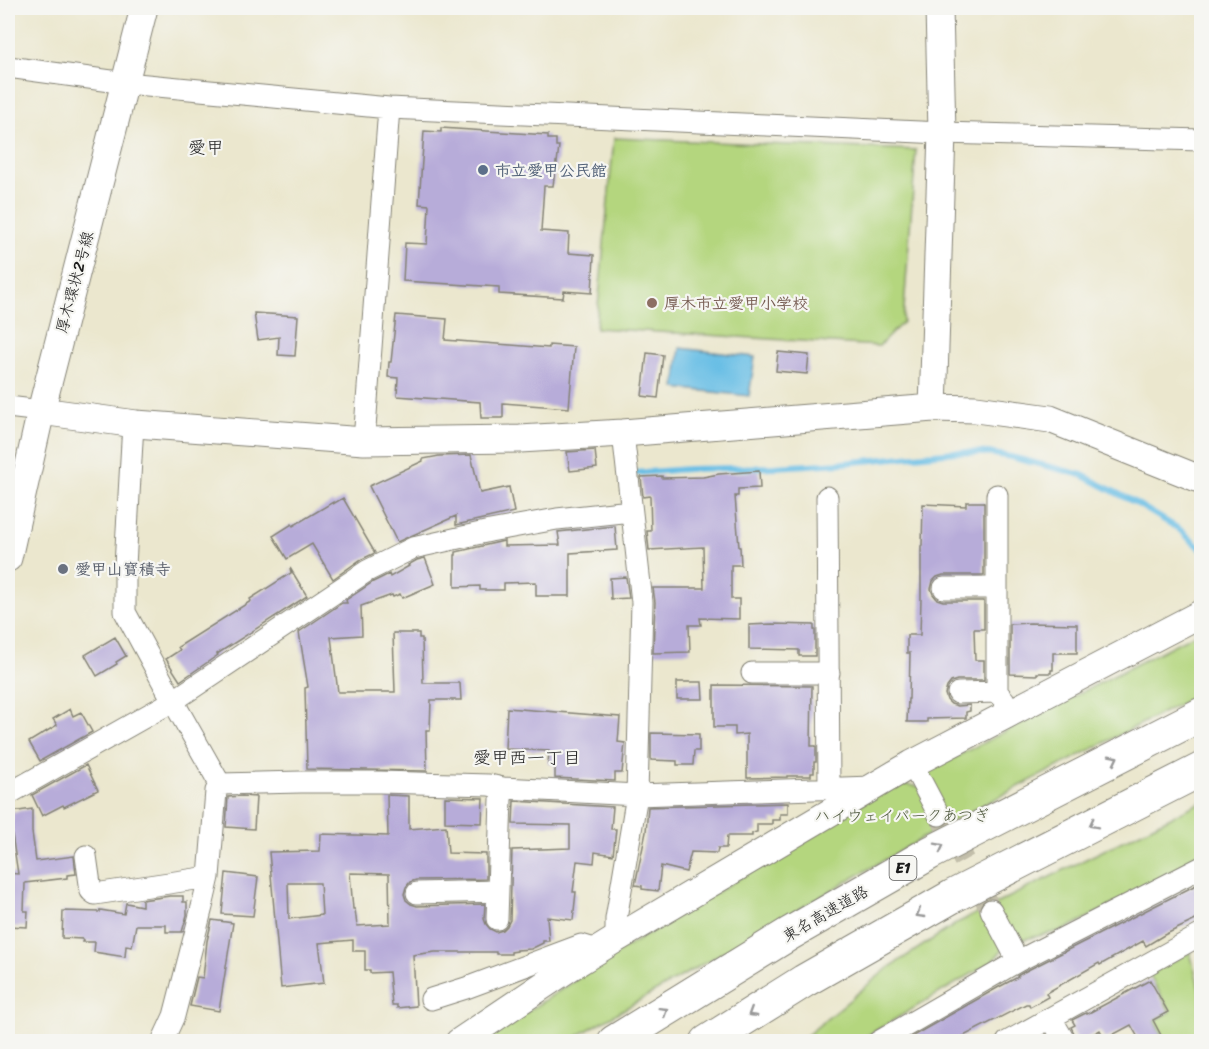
<svg xmlns="http://www.w3.org/2000/svg" width="1209" height="1049" font-family="Sriracha,'Klee One',sans-serif">
<style>
.green{fill:#b4d67e;stroke:#68794d;stroke-width:1.5}
.water{fill:#68bee5;stroke:#426d80;stroke-width:1.5}
.lines{fill:none;stroke-linecap:round;stroke-linejoin:round}
.stream{stroke:#68bee5;stroke-width:6}
.building{fill:#b7acd9;fill-rule:evenodd}
.minor-tunnel{stroke:#c2beaa;stroke-width:21;stroke-dasharray:21 10;stroke-linecap:butt}
.minor-casing{stroke:#848275;stroke-width:23}
.tertiary-casing{stroke:#848275;stroke-width:29}
.motorway-casing{stroke:#848275;stroke-width:35}
.minor{stroke:#fff;stroke-width:21}
.tertiary{stroke:#fff;stroke-width:27}
.motorway{stroke:#fff;stroke-width:33}
.oneway{stroke:#999}
.service-dot{fill:#5c6f8a;stroke:#f6f6f2;stroke-width:2}
.education-dot{fill:#8d6e63;stroke:#f6f6f2;stroke-width:2}
.worship-dot{fill:#6b7280;stroke:#f6f6f2;stroke-width:2}
.labels{text-anchor:middle;stroke-width:4.5;stroke-linejoin:round;paint-order:stroke}
.shield{fill:#f6f6f2;stroke:#5d5d5c;stroke-width:1.5}
.shield-label{font-size:15px;font-weight:bold;fill:#1c1c1c}
.service-label{font-size:16px;font-weight:bold;fill:#4e5e75;stroke:#f6f6f2;text-anchor:start}
.street-label{font-size:16px;fill:#1c1c1c;stroke:#f6f6f2}
.education-label{font-size:16px;font-weight:bold;fill:#785e54;stroke:#f6f6f2;text-anchor:start}
.worship-label{font-size:16px;font-weight:bold;fill:#5b616d;stroke:#f6f6f2;text-anchor:start}
.park-label{font-size:16px;fill:#4a5439;stroke:#f6f6f2}
.neighbourhood-label{font-size:18px;fill:#1c1c1c;stroke:#f6f6f2}
</style>
<rect width="100%" height="100%" fill="#f6f6f2"/>
<filter id="ink" filterUnits="userSpaceOnUse"><feTurbulence type="fractalNoise" baseFrequency=".0167" numOctaves="2"/><feDisplacementMap in="SourceGraphic" scale="12" xChannelSelector="R" yChannelSelector="G"/><feConvolveMatrix kernelMatrix="1 2 1 2 8 2 1 2 1" color-interpolation-filters="sRGB"/></filter>
<filter id="wash" filterUnits="userSpaceOnUse"><feTurbulence type="fractalNoise" baseFrequency=".008" numOctaves="4" result="noise"/><feDisplacementMap in="SourceGraphic" scale="24" xChannelSelector="R" yChannelSelector="G"/><feGaussianBlur stdDeviation="1.35" result="paint"/><feColorMatrix in="noise" values="0 0 0 0 0 0 0 0 0 0 0 0 0 0 0 0 0 1.4 0 .05"/><feComposite in="paint" operator="in"/></filter>
<g filter="url(#wash)">
<rect width="100%" height="100%" fill="#ebe7ce"/>
<path class="green" d="M614,138L916,150L903,322L879,346L596,328Z
M1201,631V693L956,819L586,1031L569,1041L481,1042L620,951L896,783L920,787L926,772Z
M1201,802V859L1064,930L1008,943L992,962L858,1041L799,1042L888,968L959,922Z
M1190,952L1201,995V1041H1165L1154,1021L1170,1012L1149,974Z"/>
<path class="water" d="M680,348L755,357L749,396L675,388Z"/>
<g class="lines">
<path class="stream" d="M635,473L689,469L774,467L843,463L955,452L988,453L1011,457L1082,475L1134,502L1179,529L1202,550"/>
</g>
<g id="blocks">
<path class="building" d="M441,128L548,135V139H556V146H559L557,163L556,162L553,186H544L541,231L569,233L568,253L594,255L592,293L564,291L563,298L499,294V287L403,281L405,243L427,244L429,205L419,204L424,131L441,132Z
M254,313L298,316L295,356L278,355L279,337L258,340Z
M396,315L447,319L445,340L549,348V345L574,347L569,408L503,403V418H481L480,402L397,396L398,378L388,377L389,362H391Z
M778,352L809,355L807,374L776,371Z
M647,353L663,355L658,398L642,396Z
M595,450L597,468L570,471L567,452Z
M471,455L480,493L509,487L514,512L456,525V516L397,542L369,486L423,461V459L439,456Z
M759,471L760,488L738,489V496H735L739,547H740L741,565H731V599H739V619L700,618L701,625H689L690,652L653,653L655,602L653,588H704L703,547L649,550L647,531H651L650,496L643,497L641,477L662,476V478L703,477L719,474Z
M343,498L375,553L360,560L333,579L312,544L287,559L273,536L292,524L293,526L333,502V504Z
M966,502H983L984,503V575H943L937,577L933,581L931,589L933,594L937,599L943,601H984V629H974L975,660H984V680H957L951,682L947,687L945,694L947,700L951,704L958,706L970,705V711L966,712V718L927,719V722H907L908,699H909L910,653H907V635H920L921,598V546H922L923,504L966,506Z
M615,526L617,550L570,553V596H536V582L504,583V590H480V586L455,587V555H456V552L504,541V546L560,545L558,532Z
M425,558L435,584L402,598L400,594L393,597L392,595L361,606L362,635L331,637L338,692H395L393,633H419V638H422L423,683H460L461,700H431L430,730H426L427,771L307,769L305,688L308,687L299,632L342,603H347L346,600L373,582L389,574L390,577L409,566L408,565L417,560Z
M290,568L307,596L217,654L218,655L180,681L166,659L180,650L178,647L251,601L250,599L291,573Z
M626,577L629,598L611,599L610,578Z
M1030,623L1077,624V653H1053V670H1051V673H1037V675L1010,674V624Z
M772,624L814,625V630H815V656H799V650L749,649V625Z
M115,637L126,656L116,662L117,664L97,676L85,655Z
M677,682H702L703,699H677Z
M714,685L812,686L811,746H816V762H814V773H811V776H787V777L747,778V734L735,735V727H714Z
M507,708L620,717L618,742L625,743L622,773H615V781L555,778V764H548L549,751L505,749Z
M70,709L73,716L81,712L92,732L40,761L29,742L57,725L53,719Z
M651,733L699,734V751H694L693,765H677V761L651,760Z
M86,765L98,790L64,807L63,805L42,816L32,795Z
M387,795L409,796V829L446,826L448,853L486,854V879L416,880L410,882L406,887L404,894L406,900L411,904L417,906L485,904L484,919L486,924L490,929L496,932L503,930L507,926L510,920L512,850L570,848V825L513,824L514,801L613,807L611,829H616L613,855L595,852L594,863L577,861L573,892H576L573,920L547,917L549,941H543V943L531,949L517,950V951L511,952V954H496V952H435L413,955L416,1006L397,1008V1005H392L389,972L370,973V970H365V951H353V940L319,943L324,983L281,988L269,852L320,851L321,834L388,836ZM350,873L389,874L390,924L357,926L355,909H353ZM288,883H320L322,915L289,919Z
M242,796L256,797L254,829L226,827L228,797Z
M445,797L483,798L482,823L445,822Z
M788,803V814H780V820H772V824H757V832L752,833V836H727L726,848H718L717,853L691,852L686,872L661,866L658,891L642,889V886L635,885L646,832L648,807Z
M32,809V832L36,861L74,856L76,874L67,875V878L25,883L24,911H28L27,927L8,926V873L18,874L10,821L13,820L12,812Z
M226,873L258,877L253,916L222,914Z
M1202,882V917L1164,935L1146,946L1143,941L1100,965L1099,963L1046,993L1048,997L1030,1007L1029,1004H1026L954,1041H904L999,987L1018,977L1017,976L1024,972Z
M170,896H183V902H187V915L182,932H166V925H136L132,947L126,946L125,957L94,952L95,942H82L83,939L62,938L63,911L100,912V910L124,914L126,903L142,906V900Z
M212,920L233,923L219,1011L190,1006L197,977L203,978L207,941Z
M1150,980L1168,1012L1153,1020L1164,1041H1140L1131,1025L1105,1039L1100,1030L1081,1041H1078L1071,1027L1075,1025L1072,1020L1086,1013L1087,1014Z"/>
</g>
</g>
<g filter="url(#ink)">
<use href="#blocks" fill-opacity="0" stroke="#848275" stroke-width="1.5"/>
<g class="lines">
<path class="minor-tunnel" d="M939,815L991,910"/>
<g class="minor-casing">
<path id="minor" d="M8,67L126,83L389,108L942,133L1202,140
M8,407L41,411
M133,424L125,566V612L173,701L220,784L301,782H380L489,785L503,788L637,795L872,787
M364,441L389,108
M997,495V692L1004,700L1011,712
M827,497L829,789
M944,588H997
M752,673H829
M958,693L997,692
M912,764L939,815
M8,792L10,793L173,701L367,571L413,548L490,531L557,519L631,511
M86,856L91,891L95,894L209,877
M417,893L498,891
M991,910L1018,961
M497,919L501,799L503,788
M616,939V919L637,795L642,602L623,433
M431,999L466,988L581,945L598,950
M1051,1018L1065,1042
M162,1042L174,1016L202,907L209,877L216,791L220,784
M878,1042L1018,961L1202,867
M1007,1042L1202,934"/>
</g>
<g class="tertiary-casing">
<path id="tertiary" d="M933,408L942,133L939,8
M41,411L136,424L364,441L520,439L623,433L933,408L976,409L1050,419L1202,480
M8,558L41,411L144,8
M459,1042L569,968L616,939L912,764L1202,613"/>
</g>
<g class="motorway-casing">
<path id="motorway" d="M614,1042L789,934L930,853L1202,714
M707,1042L804,981L953,896L1202,769"/>
</g>
<use href="#minor" class="minor"/>
<use href="#tertiary" class="tertiary"/>
<use href="#motorway" class="motorway"/>
</g>
<defs><path id="oneway-chevron" d="M-2-3.5L2.5 0L-2 3.5" fill="none" stroke-width="1.6" stroke-linecap="round" stroke-linejoin="round" transform="scale(1.5)"/></defs>
<g class="oneway">
<use href="#oneway-chevron" transform="translate(1114 759) rotate(-27)"/>
<use href="#oneway-chevron" transform="translate(1093 824) rotate(153)"/>
<use href="#oneway-chevron" transform="translate(940 847) rotate(-27)"/>
<use href="#oneway-chevron" transform="translate(920 914) rotate(150)"/>
<use href="#oneway-chevron" transform="translate(664 1011) rotate(-32)"/>
<use href="#oneway-chevron" transform="translate(752 1013) rotate(148)"/>
</g>
</g>
<circle class="service-dot" cx="483" cy="170" r="6"/>
<circle class="education-dot" cx="652" cy="303" r="6"/>
<circle class="worship-dot" cx="63" cy="569" r="6"/>
<g class="labels">
<rect class="shield" x="889.5" y="856" width="27" height="24" rx="4.5"/>
<g class="shield-label">
<text x="903" y="873">E1</text>
</g>
<g class="service-label">
<text x="495" y="176">市立愛甲公民館</text>
</g>
<g class="street-label">
<text transform="translate(74 282) rotate(-75)" y="6">厚木環状2号線</text>
<text transform="translate(825 913) rotate(-30)" y="6">東名高速道路</text>
</g>
<g class="education-label">
<text x="664" y="309">厚木市立愛甲小学校</text>
</g>
<g class="worship-label">
<text x="75" y="575">愛甲山寳積寺</text>
</g>
<g class="park-label">
<text x="902" y="821">ハイウェイパークあつぎ</text>
</g>
<g class="neighbourhood-label">
<text x="206" y="154">愛甲</text>
<text x="527" y="764">愛甲西一丁目</text>
</g>
</g>
<rect width="1209" height="1049" fill="none" stroke="#f6f6f2" stroke-width="30"/>
</svg>
